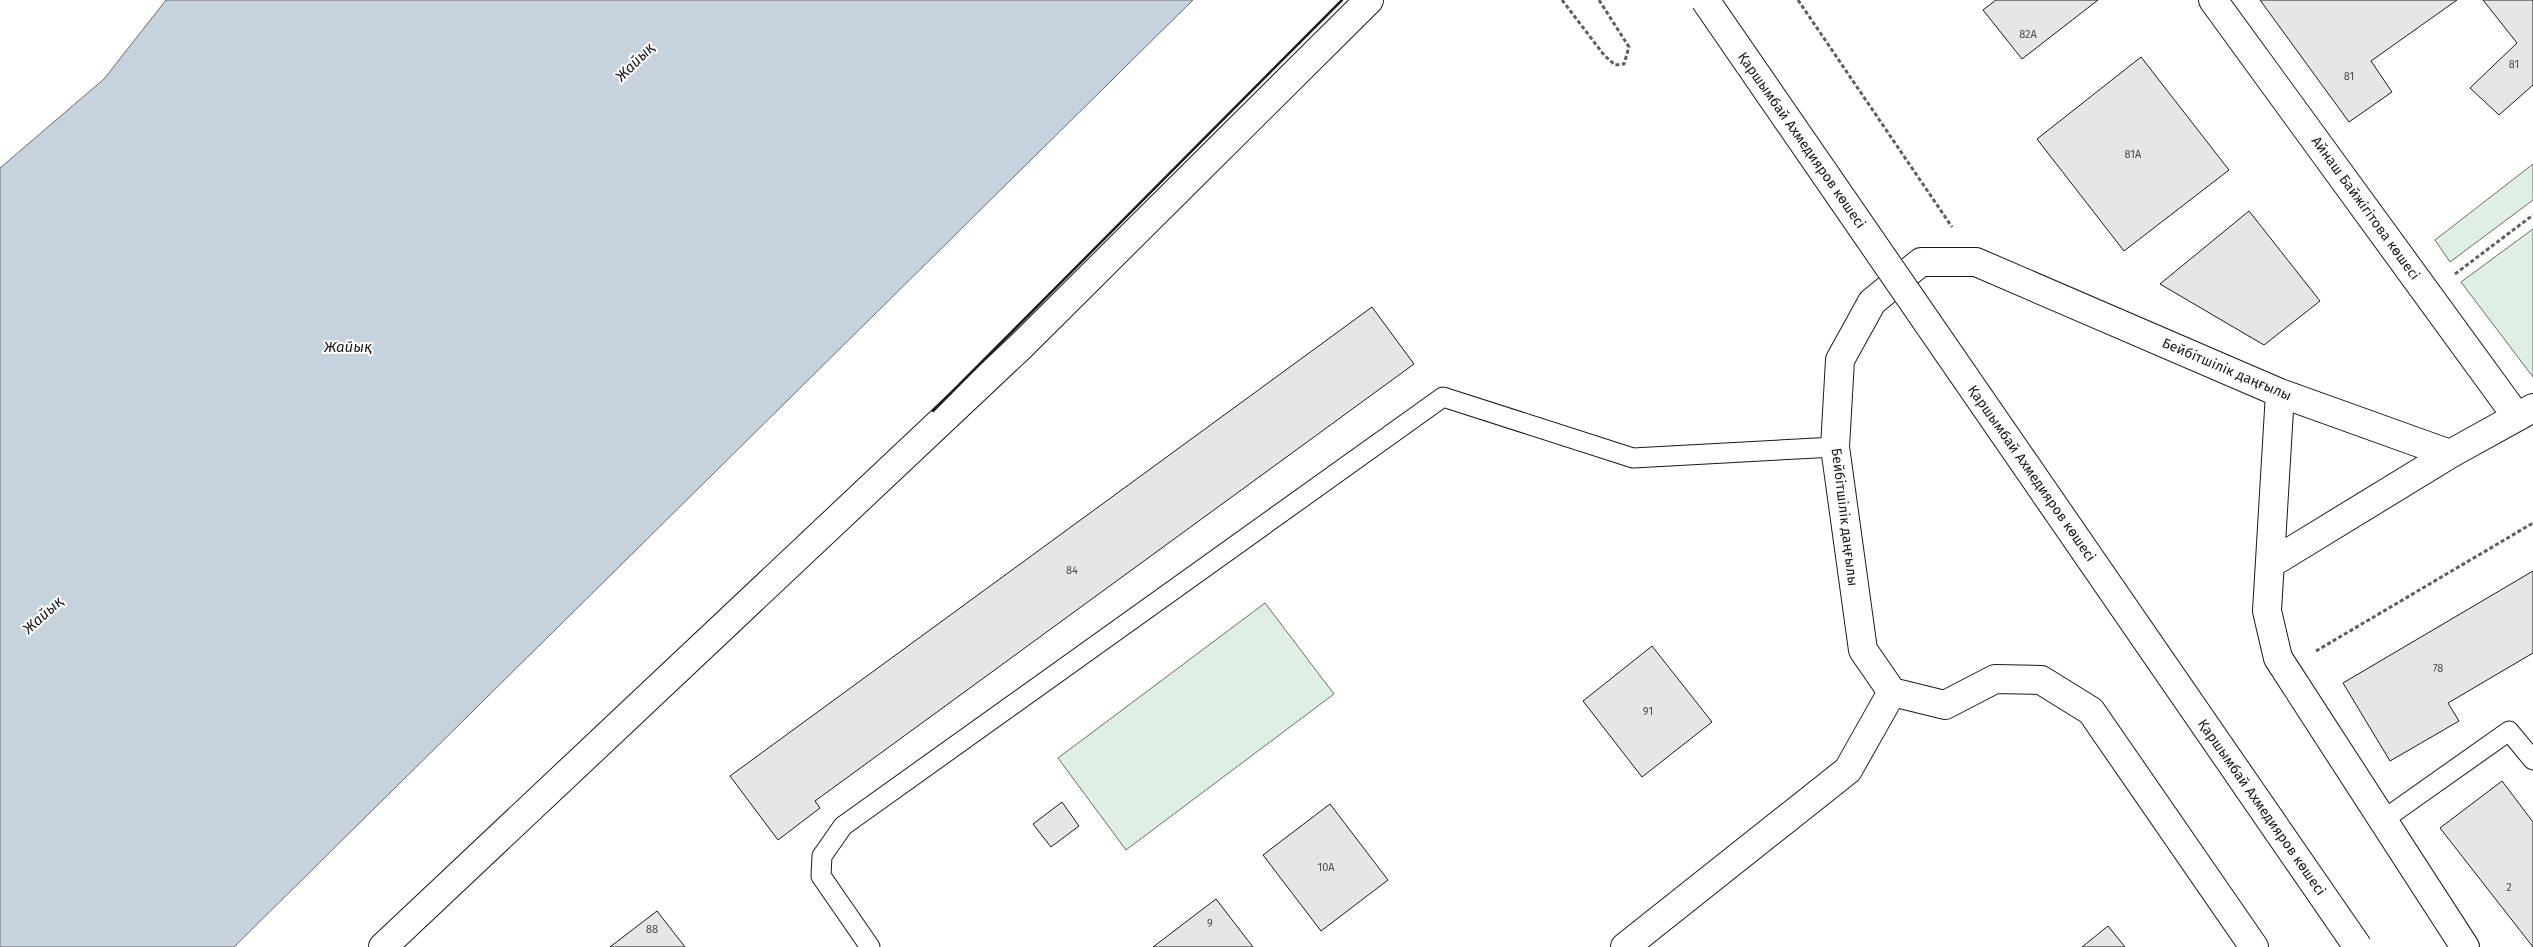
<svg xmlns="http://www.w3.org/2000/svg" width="2533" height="947" font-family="'Fira Sans',sans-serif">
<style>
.green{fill:#e0efe3;stroke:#6a6a6a}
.water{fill:#c6d2dc;stroke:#6a6a6a}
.building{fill:#e6e6e6;stroke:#1a1a1a}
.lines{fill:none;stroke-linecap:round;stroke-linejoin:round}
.service-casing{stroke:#1a1a1a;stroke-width:21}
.pedestrian-casing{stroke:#1a1a1a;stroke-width:30}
.minor-casing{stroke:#1a1a1a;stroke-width:30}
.tertiary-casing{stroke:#1a1a1a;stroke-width:30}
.path{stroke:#5f5f5f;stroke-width:3;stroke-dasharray:4 2.5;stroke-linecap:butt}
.service{stroke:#fff;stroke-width:19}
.pedestrian{stroke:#fff;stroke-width:28}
.minor{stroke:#fff;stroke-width:28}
.tertiary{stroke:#fff;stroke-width:28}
.primary-bridge-casing{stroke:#1a1a1a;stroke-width:30;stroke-linecap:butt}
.primary-bridge{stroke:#fff;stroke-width:28}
.wall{stroke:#1a1a1a;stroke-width:2.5}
.labels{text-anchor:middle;stroke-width:4;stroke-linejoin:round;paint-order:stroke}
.number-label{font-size:11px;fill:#4d4d4d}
.street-label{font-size:14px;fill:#1a1a1a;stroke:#fff}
.water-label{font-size:15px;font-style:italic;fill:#1a1a1a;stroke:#fff}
</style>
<rect width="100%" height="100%" fill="#fff"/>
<path class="green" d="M2533,164V200L2450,262L2435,240Z
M2533,229V377L2461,282Z
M1265,603L1334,694L1126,850L1058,758Z"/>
<path class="water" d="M166,0H1193L234,947H0V168L104,79Z"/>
<path class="building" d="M1996,0H2098L2022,59L1983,10Z
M2260,0H2457L2371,61L2392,92L2349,122Z
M2483,0H2533V85L2499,115L2470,88L2517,43Z
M2141,57L2229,170L2124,251L2037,139Z
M2249,211L2320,301L2264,345L2160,284Z
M1372,307L1414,364L815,801L820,808L778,840L730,776Z
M2533,571V653L2448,703L2459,721L2390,761L2343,683Z
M1652,646L1712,722L1642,777L1583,701Z
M2502,781L2533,822V947L2440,828Z
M1062,802L1079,826L1051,847L1033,824Z
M1330,804L1388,880L1321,931L1263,855Z
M1216,899L1253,947H1153Z
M657,911L685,947H610Z
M2108,926L2125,947H2082Z"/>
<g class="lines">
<g class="service-casing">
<path id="service" d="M2383,820L2509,731L2533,760
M870,947L821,876L822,856L843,826L1443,397L1633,458L1835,447"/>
</g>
<g class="pedestrian-casing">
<path id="pedestrian" d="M383,947L1020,347L1369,0"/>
</g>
<g class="minor-casing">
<path id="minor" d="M2213,0L2517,417
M1625,947L1848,770L1892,692"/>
</g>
<g class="tertiary-casing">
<path id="tertiary" d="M2280,393L2267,611L2278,658L2465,947
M2270,564L2450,454L2533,408
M2254,947L2091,711L2041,680L1995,679L1945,705L1892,692L1863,650L1835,447L1840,360L1872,302L1921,262H1976L2280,393L2450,454"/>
</g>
<path class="path" d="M1562,0L1604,55L1615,65L1624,64L1629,47L1599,0
M1798,0L1952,227
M2455,274L2533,215
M2316,651L2533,523"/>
<use href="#service" class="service"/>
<use href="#pedestrian" class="pedestrian"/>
<use href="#minor" class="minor"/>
<use href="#tertiary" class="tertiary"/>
<g class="primary-bridge-casing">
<path id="primary-bridge" d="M1705,0L2358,947"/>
</g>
<use href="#primary-bridge" class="primary-bridge"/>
<path class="wall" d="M933,411L1342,0"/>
</g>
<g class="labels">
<g class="number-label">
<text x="2028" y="38">82А</text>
<text x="2514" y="68">81</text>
<text x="2349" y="80">81</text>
<text x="2133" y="158">81А</text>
<text x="1072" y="574">84</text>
<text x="2438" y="672">78</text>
<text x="1648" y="715">91</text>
<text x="1326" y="871">10А</text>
<text x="2509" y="891">2</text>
<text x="1210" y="927">9</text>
<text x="652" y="933">88</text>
</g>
<g class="street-label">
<text transform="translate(1802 140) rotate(55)" y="5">Қаршымбай Ахмедияров көшесі</text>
<text transform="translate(2366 208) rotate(54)" y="5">Айнаш Байжігітова көшесі</text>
<text transform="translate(2227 369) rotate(23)" y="5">Бейбітшілік даңғылы</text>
<text transform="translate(2032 473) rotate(55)" y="5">Қаршымбай Ахмедияров көшесі</text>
<text transform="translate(1845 517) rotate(83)" y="5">Бейбітшілік даңғылы</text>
<text transform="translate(2262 807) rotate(55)" y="5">Қаршымбай Ахмедияров көшесі</text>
</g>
<g class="water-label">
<text transform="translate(635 62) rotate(-45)" y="5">Жайық</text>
<text x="348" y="352">Жайық</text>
<text transform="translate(43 615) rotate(-42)" y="5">Жайық</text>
</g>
</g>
</svg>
